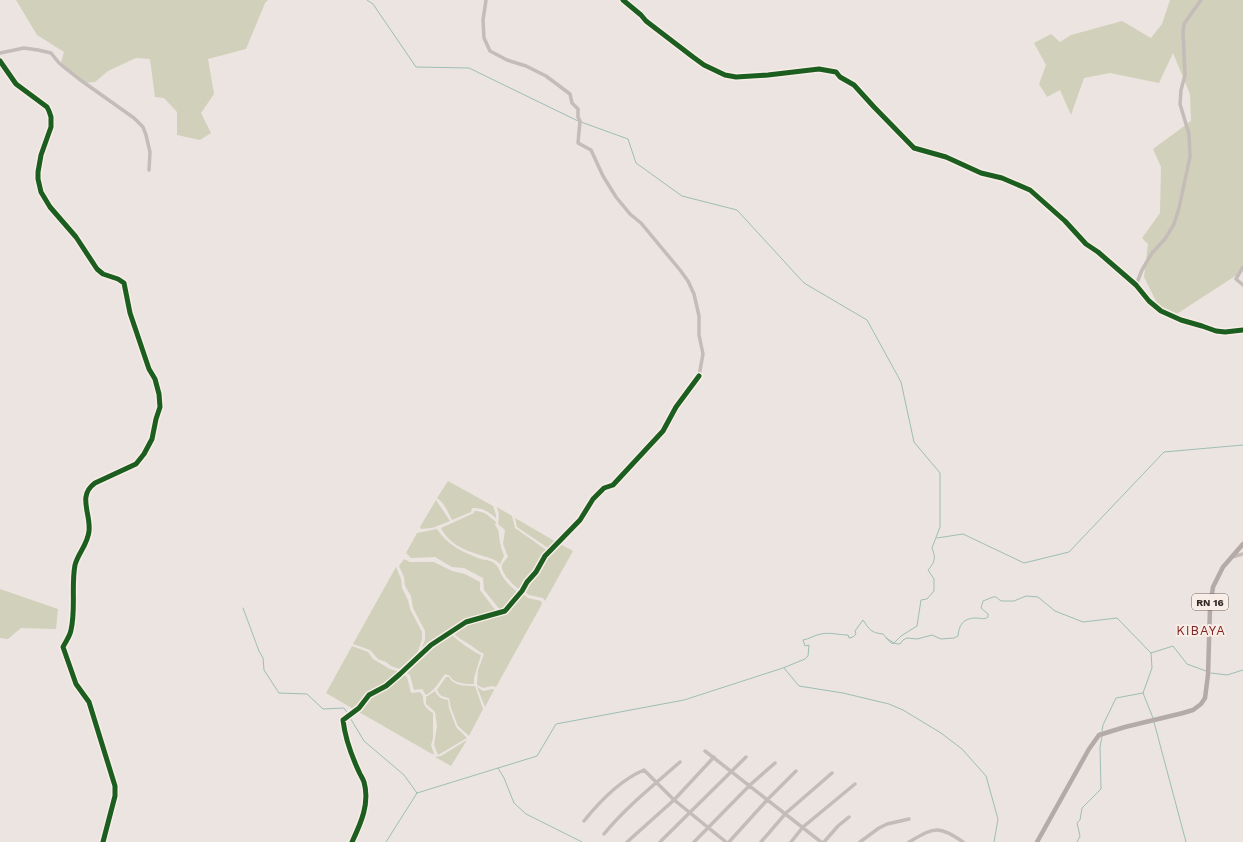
<svg xmlns="http://www.w3.org/2000/svg" width="1243" height="842" font-family="'Work Sans',sans-serif">
<style>
.green{fill:#d1d0ba}
.lines{fill:none;stroke-linecap:round;stroke-linejoin:round}
.stream{stroke:#9dbeb6;stroke-width:1}
.minor{stroke:#c4bcb9;stroke-width:3.5}
.major{stroke:#b4aaa8;stroke-width:4.5}
.cycleway-casing{stroke:#f9ede7;stroke-width:8}
.cycleway{stroke:#1b5e20;stroke-width:5}
.labels{text-anchor:middle;stroke-width:4;stroke-linejoin:round;paint-order:stroke}
.shield{fill:#f9ede7;stroke:#706461;stroke-width:1}
.shield-label{font-size:10px;font-weight:bold;fill:#352927}
.quarter-label{font-size:13px;letter-spacing:1px;fill:#812523;stroke:#f9ede7}
</style>
<rect width="100%" height="100%" fill="#ece4e0"/>
<path class="green" d="M16,0H268L265,3L246,49L208,59L214,94L201,113L211,133L200,140L177,135V112L164,98L155,97L150,59L136,58L108,71L95,82L82,83L60,66L64,52L37,35Z
M1170,0H1243V271L1172,317L1161,311L1144,277L1148,244L1142,238L1160,213L1161,167L1153,149L1191,121L1190,94L1173,53L1159,83L1110,73L1084,78L1071,115L1060,90L1047,97L1039,84L1046,65L1034,43L1051,34L1060,42L1071,35L1122,21L1151,38L1162,24Z
M448,481L493,506L496,515V518C487,511 484,508 472,508L471,512L452,520C448,513 445,503 437,498Z
M436,500L450,521L432,528L421,529L420,527Z
M497,507L512,516L515,528L549,552L535,572L524,583L521,590C515,588 500,572 502,565C503,562 506,559 508,557L503,544L505,530L498,524L499,514Z
M474,511C486,511 488,516 496,522L495,525C501,532 498,538 501,546C501,549 503,552 504,556L500,564C494,558 488,558 480,555C464,550 449,544 441,528L474,513Z
M515,518L558,543L551,550L517,527Z
M437,529C447,545 463,552 480,559C485,560 492,560 495,564C499,567 500,573 503,577C504,580 515,591 518,592L506,609L501,611L484,590L483,578L464,568L452,567L435,557L411,558L406,553L417,533Z
M560,544L573,551L545,601L543,598L529,595L523,591C532,573 546,558 560,544Z
M404,559L410,562H434L452,571L465,574L480,582V590L496,611L464,619L427,645L421,650L425,640V631L413,608L411,596L405,586L404,577L399,566Z
M396,567L401,579L402,588L408,600L410,609L422,632V639L418,651L417,657L403,670L391,666L386,662L378,659L370,650L353,644Z
M0,589L58,609L56,629L21,628L8,639L0,638Z
M522,593L528,598L541,601L542,604L496,687L492,686L483,688L477,685L478,670L484,654C476,650 474,647 467,643C463,640 457,638 454,633L466,622L508,612Z
M451,634C455,639 475,653 481,655L474,678V684C466,684 454,684 450,676L445,674C439,682 435,690 426,695L422,689L414,690L410,675L405,672L428,649Z
M352,646L368,652L373,659L390,669L400,672L385,684L366,696L355,710L326,693Z
M403,674L407,677L411,693L420,692L423,696C423,705 425,708 433,713V738L431,745L434,754H432L359,712L367,704L369,698Z
M446,677H449C453,686 466,686 475,686L483,709L469,736L458,726L451,708L449,698C443,697 440,696 437,690Z
M477,687L483,691L493,689L494,690L485,707Z
M435,691C438,697 441,699 448,700L449,708L456,727L467,738L438,755L434,745L437,726L435,712L426,704V697Z
M467,740L451,766L435,757L441,756Z"/>
<g class="lines">
<path class="stream" d="M367,0L373,4L416,67L469,68L578,121
M581,122L628,139L636,163L682,196L737,210L804,283L867,320L901,382L914,442L940,473V527L932,548C936,558 935,562 928,570L934,579V591L927,599L921,600L917,626L901,636L894,643L886,638
M937,538L963,534L1024,563L1069,552L1164,452L1243,445
M243,608L259,651L263,658L264,670L279,693L307,694L323,709L344,708L348,714
M1151,653L1152,668L1143,693L1153,718
M784,668L799,686L843,693L889,704L903,710L941,733L962,749L986,776L998,819L994,842
M1211,673L1227,675L1243,670
M349,716L364,741L404,775L417,793
M1154,722L1186,842
M1102,731L1103,725L1116,698L1143,693
M498,768L504,778L514,803L526,814L582,842
M386,842L417,793L537,756L556,724L684,700L783,668L805,659L808,656L809,645L805,646L803,640C809,639 815,635 821,634C830,632 839,635 848,635L849,638L853,637L856,634L855,631L863,620C869,629 871,633 883,634L891,643L900,644L903,640L907,638L917,639L932,635L941,639L954,638L958,636C959,625 963,618 976,618C980,618 984,620 988,617V614L981,608L983,601L993,597H996L1001,601H1014L1026,596L1038,597L1055,611L1083,622L1117,618L1151,653L1173,646L1187,664L1206,671
M1077,842L1080,836L1077,823L1080,820L1082,808L1101,789L1100,747L1102,736"/>
<path class="minor" d="M486,0L483,20L484,38L490,51L507,60L526,66L546,76L570,94L572,103L578,109V117L580,121L578,143L591,150L603,176L616,197L630,214L641,223L680,270L688,281L694,294L699,316V335L703,354L699,376
M623,0L641,15L646,21L693,57L704,65L725,75L736,77L768,75L819,69L836,72L840,77L854,85L874,107L914,148L946,157L981,173L1002,178L1030,190L1065,221L1086,244L1098,252L1136,285L1149,301L1161,311L1181,320L1202,326L1216,331L1225,332L1243,330
M0,53L24,48L38,50L51,53L59,63L79,79L134,118L143,127L146,135L150,152L149,170
M0,61L16,84L47,107L49,111L51,117V127L41,155L38,172V179L41,192L50,207L76,237L97,269L103,274L118,279L124,283L130,313L149,369L155,379L159,394L160,407L156,419L152,439L144,454L136,464L95,483C77,496 91,513 89,531C88,544 78,553 75,565C71,586 76,609 71,630C70,636 66,641 63,647L76,684L89,702L115,786V796L103,842
M1243,267L1236,279L1243,285
M1136,285L1142,270L1152,253L1165,239L1174,224L1179,208L1190,157L1189,134L1180,104L1181,90L1185,75L1183,32L1184,24L1201,0
M1232,557L1243,554
M705,751L821,842
M584,821C600,801 620,780 644,770L673,799L726,842
M604,834C626,807 654,785 680,762
M352,842C361,823 370,803 364,782C363,779 361,776 360,774C352,757 345,738 343,720L359,708L369,695L386,686L400,674L431,645L466,622L505,611L522,591L527,582L536,572L545,556L580,520L593,499L604,488L613,485L663,431L676,407L699,376
M627,842L674,800L714,757
M660,842L746,757
M694,842L750,785L775,763
M729,842L768,799L796,771
M761,842L786,813L832,773
M791,842L803,827L855,784
M824,842L838,826L849,817
M860,842L879,828L887,824L909,819
M909,842C933,828 938,824 963,842"/>
<path class="major" d="M1037,842L1089,749L1099,735L1125,727L1183,713L1193,710L1201,704L1205,698L1208,675L1210,608L1213,587L1223,567L1243,544"/>
<g class="cycleway-casing">
<path id="cycleway" d="M623,0L641,15L646,21L693,57L704,65L725,75L736,77L768,75L819,69L836,72L840,77L854,85L874,107L914,148L946,157L981,173L1002,178L1030,190L1065,221L1086,244L1098,252L1136,285L1149,301L1161,311L1181,320L1202,326L1216,331L1225,332L1243,330
M0,61L16,84L47,107L49,111L51,117V127L41,155L38,172V179L41,192L50,207L76,237L97,269L103,274L118,279L124,283L130,313L149,369L155,379L159,394L160,407L156,419L152,439L144,454L136,464L95,483C77,496 91,513 89,531C88,544 78,553 75,565C71,586 76,609 71,630C70,636 66,641 63,647L76,684L89,702L115,786V796L103,842
M352,842C361,823 370,803 364,782C363,779 361,776 360,774C352,757 345,738 343,720L359,708L369,695L386,686L400,674L431,645L466,622L505,611L522,591L527,582L536,572L545,556L580,520L593,499L604,488L613,485L663,431L676,407L699,376"/>
</g>
<use href="#cycleway" class="cycleway"/>
</g>
<g class="labels">
<rect class="shield" x="1192" y="594" width="36" height="16" rx="3"/>
<g class="shield-label">
<text x="1210" y="606">RN 16</text>
</g>
<g class="quarter-label">
<text x="1201" y="635">KIBAYA</text>
</g>
</g>
</svg>
